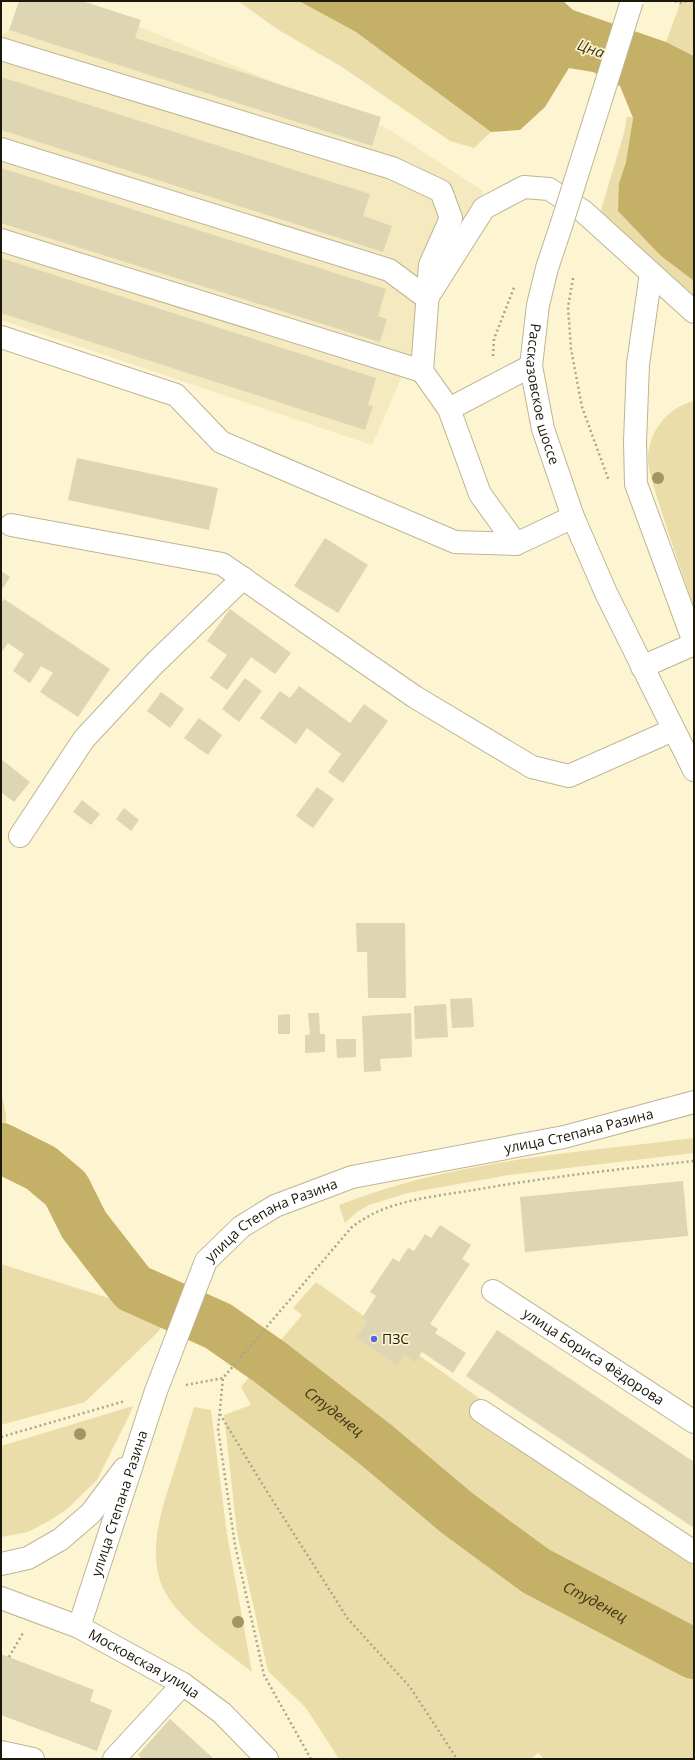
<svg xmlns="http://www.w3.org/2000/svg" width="695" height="1760" font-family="'Open Sans',sans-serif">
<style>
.built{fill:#f4e9bf}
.green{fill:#ebddaa}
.water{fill:#c4b066}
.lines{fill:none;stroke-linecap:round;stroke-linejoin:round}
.river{stroke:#c4b066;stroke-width:50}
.building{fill:#ded5b3}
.minor-casing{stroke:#bdb594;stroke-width:24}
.major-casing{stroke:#bdb594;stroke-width:24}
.path{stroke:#aca58a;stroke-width:2.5;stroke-dasharray:2 3;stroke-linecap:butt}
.minor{stroke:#fff;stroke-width:22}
.major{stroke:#fff;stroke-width:22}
.major-bridge-casing{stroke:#bdb594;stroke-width:24;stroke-linecap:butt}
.major-bridge{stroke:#fff;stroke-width:22}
.tree{fill:#a19565}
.poi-dot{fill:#5965dc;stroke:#fdf4d1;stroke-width:1.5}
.labels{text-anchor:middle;stroke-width:3.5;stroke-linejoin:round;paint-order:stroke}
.street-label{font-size:14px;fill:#1b180c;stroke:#fdf4d1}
.poi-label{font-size:14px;fill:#1b180c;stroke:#fdf4d1;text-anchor:start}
.water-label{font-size:15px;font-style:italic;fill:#3f3615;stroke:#fdf4d1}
</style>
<rect width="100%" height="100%" fill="#fdf4d1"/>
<path class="built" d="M58,1H77L388,129L483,191L372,445L1,320V35Z"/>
<path class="green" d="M238,1H299L356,32L491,132L474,148L450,141L342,67L277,29Z
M681,1H694V56L666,42Z
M627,116L633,118L626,162L619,183L661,256L694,281V305L608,223L601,210L624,133Z
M694,401V608C682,572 669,537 658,500C654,487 648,472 648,459C648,432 668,407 694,401Z
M1,1090L6,1115L7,1152L1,1160Z
M694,1138V1153L509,1175L408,1193L369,1205L357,1212L345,1223L339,1205C452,1160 575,1153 694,1138Z
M1,1264L165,1316L159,1331L85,1402L1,1425Z
M316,1282L694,1551V1759H544L538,1753L531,1759H339L306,1708L268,1671L237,1533L224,1415L251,1405L241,1387L302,1315L293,1308Z
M133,1406L129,1416L97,1480L67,1509L49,1521L28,1532L1,1537V1446Z
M194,1407L211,1410L227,1534L252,1672C226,1651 180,1621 165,1592C145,1555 162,1508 174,1471C181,1450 187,1429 194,1407Z"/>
<path class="water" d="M299,1H563L573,10L666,42L694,56V281L661,256L618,211L619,183L626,162L633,118L620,86L593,72L569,68L545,107L520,130L491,132L356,32Z"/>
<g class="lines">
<path class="river" id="s1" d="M1,1148L41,1168L66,1189L84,1225L133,1288L218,1326L271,1363L375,1444L457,1513L536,1571L694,1654"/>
</g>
<path class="building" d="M19,1H82L141,20L135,38L381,117L372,146L9,30Z
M1,77L370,194L363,216L392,226L383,252L1,130Z
M1,168L386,289L378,316L387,319L380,342L1,223Z
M1,258L376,378L368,405L373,406L365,430L1,313Z
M77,458L218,488L209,530L68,500Z
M325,538L368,565L338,613L294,586Z
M1,571L10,577L1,591Z
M4,599L110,669L78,717L40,692L53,673L41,666L30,683L13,671L24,654L8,643L1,653V603Z
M230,609L291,653L275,674L251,657L227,690L210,678L227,655L207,641Z
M245,678L262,691L239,722L222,709Z
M299,686L350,723L364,704L388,721L343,783L328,772L341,754L307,728L296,744L260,718L280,691L290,698Z
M161,692L184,709L170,728L147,711Z
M199,718L222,735L208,755L184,738Z
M1,759L30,782L14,802L1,792Z
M317,787L334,799L313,828L296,816Z
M82,800L100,814L91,825L73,812Z
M124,808L139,820L131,831L116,819Z
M356,923H405L406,998H368L367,952H357Z
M472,998L474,1027L452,1028L450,999Z
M446,1004L448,1037L415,1039L414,1006Z
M308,1013H319L320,1034H325V1052L305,1053V1035L310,1034Z
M411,1013L412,1057L380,1059L381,1071L364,1072L362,1016Z
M290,1014V1034H278V1015Z
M336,1039H356V1057L337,1058Z
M683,1181L688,1236L525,1252L520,1197Z
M440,1225L471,1245L462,1259L470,1264L430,1324L438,1329L435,1333L466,1353L453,1373L422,1352L415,1362L404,1355L397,1365L356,1338L367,1322L362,1318L376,1296L370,1292L393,1258L399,1262L408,1248L414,1251L425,1234L431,1238Z
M497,1330L694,1462V1528L466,1376Z
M1,1654L94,1690L90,1701L112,1710L97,1751L1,1715Z
M170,1719L214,1759H142L138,1755Z"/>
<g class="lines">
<g class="minor-casing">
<g id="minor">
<path d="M1,49L392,168L441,191L451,218L430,265L422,371L449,409L480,494L516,544L573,517"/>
<path d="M1,149L389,270L427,298L484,208L524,187L549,189L583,211L694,312"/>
<path d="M1,240L422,371"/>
<path d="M651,273L638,364L635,442L636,484L694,642"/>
<path d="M1,337L176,395L221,442L455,542L516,544"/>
<path d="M449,409L531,366"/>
<path d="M11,525L222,564L415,697L532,767L569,776L673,730"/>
<path d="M642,667L694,644"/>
<path d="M20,836L84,739L153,665L243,578"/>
<path id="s2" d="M493,1291L694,1422"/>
<path d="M481,1411L694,1552"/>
<path d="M1,1752L33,1759"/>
<path d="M114,1759L183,1684"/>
</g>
</g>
<g class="major-casing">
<g id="major">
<path id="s3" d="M561,226L547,268L538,305L531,366L543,429L573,517L606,593L694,770"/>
<path d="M1,1564L28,1558L61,1539L91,1513L124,1469"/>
<path id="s4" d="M1,1598L79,1627L183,1684L222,1713L267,1759"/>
<path id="s5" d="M79,1627L156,1391L206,1261L241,1227L275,1206L352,1177L564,1137L694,1102"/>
</g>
</g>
<path class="path" d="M675,1L680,3L687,1
M573,278L568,307L571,349L582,407L609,481
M493,356L494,339L515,285
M186,1385L223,1378
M220,1414L261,1482L348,1619L410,1687L457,1759
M1,1437L125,1401
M9,1657L23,1633
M311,1759L264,1675L235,1545L218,1429L223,1378L351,1228C385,1200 432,1197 474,1190C547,1177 620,1169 694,1161"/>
<use href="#minor" class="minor"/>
<use href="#major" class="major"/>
<g class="major-bridge-casing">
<path id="major-bridge" d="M561,226L632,1"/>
</g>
<use href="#major-bridge" class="major-bridge"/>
</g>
<g class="tree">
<circle cx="658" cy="478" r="6"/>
<circle cx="80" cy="1434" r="6"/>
<circle cx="238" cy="1622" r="6"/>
</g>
<circle class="poi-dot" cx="374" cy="1339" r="4"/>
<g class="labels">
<g class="street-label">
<text dy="5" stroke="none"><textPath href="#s3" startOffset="173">Рассказовское шоссе</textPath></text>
<text dy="5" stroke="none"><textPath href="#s5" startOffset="790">улица Степана Разина</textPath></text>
<text dy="5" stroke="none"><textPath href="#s5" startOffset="466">улица Степана Разина</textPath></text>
<text dy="5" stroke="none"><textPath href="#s2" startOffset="120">улица Бориса Фёдорова</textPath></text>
<text dy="5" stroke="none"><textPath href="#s5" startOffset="130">улица Степана Разина</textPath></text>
<text dy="5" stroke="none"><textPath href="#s4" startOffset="158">Московская улица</textPath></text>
</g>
<g class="poi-label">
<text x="382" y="1344">ПЗС</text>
</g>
<g class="water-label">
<text transform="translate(591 49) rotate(20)" y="5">Цна</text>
<text dy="5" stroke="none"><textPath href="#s1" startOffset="435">Студенец</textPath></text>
<text dy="5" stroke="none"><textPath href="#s1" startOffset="759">Студенец</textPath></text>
</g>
</g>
<rect width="695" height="1760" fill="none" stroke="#1b180c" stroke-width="4"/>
</svg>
